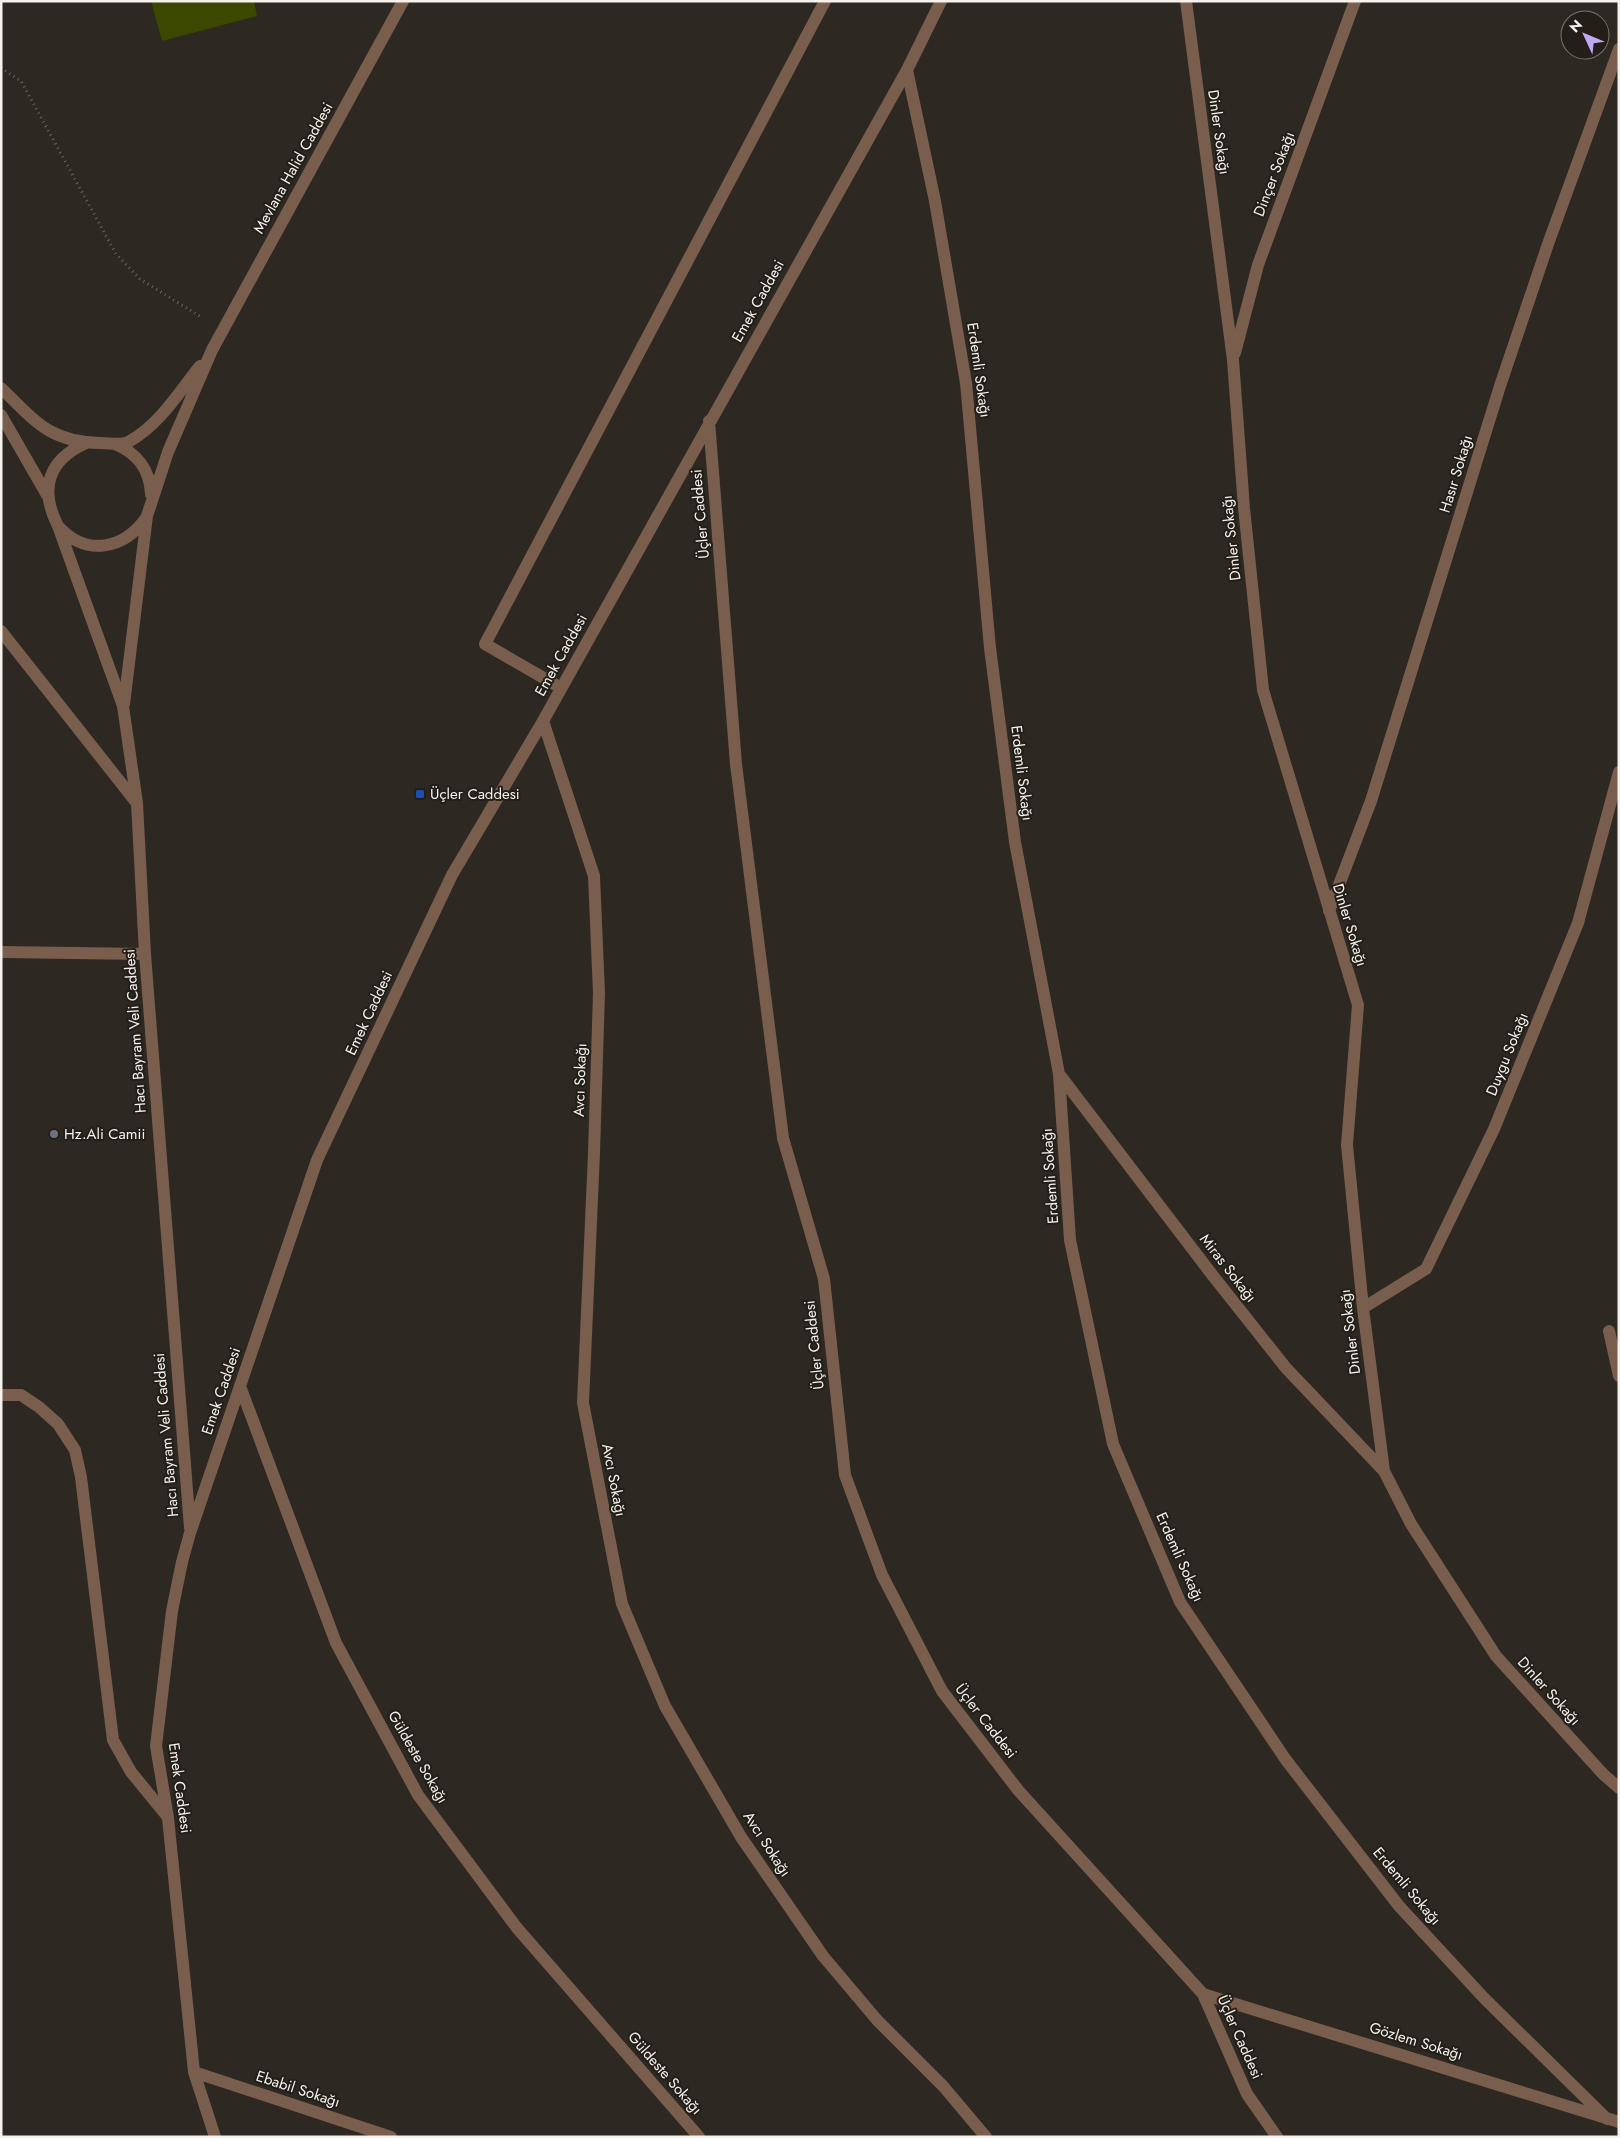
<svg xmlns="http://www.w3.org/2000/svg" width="1620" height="2138" font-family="Jost,sans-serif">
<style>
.green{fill:#3c4700}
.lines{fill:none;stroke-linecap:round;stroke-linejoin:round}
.path{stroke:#6a665f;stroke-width:3;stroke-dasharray:1 4;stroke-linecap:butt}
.minor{stroke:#7a5e4d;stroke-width:12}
.transit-dot{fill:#1a4fb4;stroke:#231e18;stroke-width:2}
.worship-dot{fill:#6b7280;stroke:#231e18;stroke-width:2}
.labels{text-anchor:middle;stroke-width:4;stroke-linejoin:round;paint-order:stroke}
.street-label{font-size:15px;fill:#f5f2ed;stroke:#231e18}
.poi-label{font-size:15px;fill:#f5f2ed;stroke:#231e18;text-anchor:start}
</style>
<rect width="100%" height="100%" fill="#2d2821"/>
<path class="green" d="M151,1H254L257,16L162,41Z"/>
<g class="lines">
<path class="path" d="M1,68L21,81L116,254L140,279L201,317"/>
<path class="minor" d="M1186,1L1233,360L1244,508L1263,690L1358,1005L1347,1145L1363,1308L1384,1471L1411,1524L1496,1656L1603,1774L1619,1788
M907,70L935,201L966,383L990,648L1015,842L1059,1074L1070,1240L1113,1444L1180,1602L1286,1760L1399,1906L1484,1998L1607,2119
M1235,353L1258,265L1355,1
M1,388C35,421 49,442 100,443C110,443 122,446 130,441C160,424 179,392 200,366
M1,415L47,495
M709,421L736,764L783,1138L824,1279L845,1475L882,1575L942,1691L1018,1790L1203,1994L1247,2094L1277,2137
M86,443C48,460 39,489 58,526L123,706L137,803L145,954L190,1528
M115,444C137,453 150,470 151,494
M59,527C87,557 124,549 146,518
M1,631L136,802
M561,688L485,644L825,1
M124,704L147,516L168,452L212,350L403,1
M543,721L594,876L599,993L594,1153L583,1403L622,1604L665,1706L741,1837L823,1956L877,2020L943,2086L986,2137
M1329,911L1371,801L1500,386L1548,244L1619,49
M1,952L145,954
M1059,1074L1210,1272L1286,1368L1384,1471
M1363,1308L1426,1269L1494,1129L1578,923L1619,772
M1609,1331L1619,1376
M240,1386L336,1643L418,1795L517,1928L699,2137
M1,1395H21L39,1407L58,1424L75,1450L81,1477L113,1740L131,1772L167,1816
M1203,1994L1619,2122
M194,2072L391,2137
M215,2137L194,2072L168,1818L156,1746L172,1611L182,1562L190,1533L317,1160L452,875L543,721L907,70L941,1"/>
</g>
<rect class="transit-dot" x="415" y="789" width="10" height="10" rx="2.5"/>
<circle class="worship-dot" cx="54" cy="1134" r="5"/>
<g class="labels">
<g class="street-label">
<text transform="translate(1219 132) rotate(82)" y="5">Dinler Sokağı</text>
<text transform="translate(293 168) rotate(-61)" y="5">Mevlana Halid Caddesi</text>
<text transform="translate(1274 174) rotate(-69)" y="5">Dinçer Sokağı</text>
<text transform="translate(758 301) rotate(-61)" y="5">Emek Caddesi</text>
<text transform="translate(979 370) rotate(82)" y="5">Erdemli Sokağı</text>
<text transform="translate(1456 474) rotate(-73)" y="5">Hasır Sokağı</text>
<text transform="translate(700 514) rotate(-95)" y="5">Üçler Caddesi</text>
<text transform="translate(1231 538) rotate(-96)" y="5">Dinler Sokağı</text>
<text transform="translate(561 655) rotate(-61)" y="5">Emek Caddesi</text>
<text transform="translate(1022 773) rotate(83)" y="5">Erdemli Sokağı</text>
<text transform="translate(1350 925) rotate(73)" y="5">Dinler Sokağı</text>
<text transform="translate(369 1013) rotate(-65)" y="5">Emek Caddesi</text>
<text transform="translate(135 1031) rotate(-94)" y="5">Hacı Bayram Veli Caddesi</text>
<text transform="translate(1507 1054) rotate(-68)" y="5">Duygu Sokağı</text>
<text transform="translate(580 1080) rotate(-88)" y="5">Avcı Sokağı</text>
<text transform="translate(1050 1176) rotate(-94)" y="5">Erdemli Sokağı</text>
<text transform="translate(1228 1268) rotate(52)" y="5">Miras Sokağı</text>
<text transform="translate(1350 1332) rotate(-97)" y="5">Dinler Sokağı</text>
<text transform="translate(814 1345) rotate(-96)" y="5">Üçler Caddesi</text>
<text transform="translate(221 1391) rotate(-71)" y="5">Emek Caddesi</text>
<text transform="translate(166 1435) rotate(-95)" y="5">Hacı Bayram Veli Caddesi</text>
<text transform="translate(614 1480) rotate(79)" y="5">Avcı Sokağı</text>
<text transform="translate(1180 1557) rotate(66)" y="5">Erdemli Sokağı</text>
<text transform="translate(1549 1691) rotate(48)" y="5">Dinler Sokağı</text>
<text transform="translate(986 1721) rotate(52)" y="5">Üçler Caddesi</text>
<text transform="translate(418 1757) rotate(60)" y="5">Güldeste Sokağı</text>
<text transform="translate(180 1788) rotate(82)" y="5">Emek Caddesi</text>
<text transform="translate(767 1844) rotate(57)" y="5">Avcı Sokağı</text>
<text transform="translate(1407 1886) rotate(50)" y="5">Erdemli Sokağı</text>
<text transform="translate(1240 2037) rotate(66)" y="5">Üçler Caddesi</text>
<text transform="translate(1416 2041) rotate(17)" y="5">Gözlem Sokağı</text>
<text transform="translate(665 2073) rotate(49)" y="5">Güldeste Sokağı</text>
<text transform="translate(298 2089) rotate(18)" y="5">Ebabil Sokağı</text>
</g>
<g class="poi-label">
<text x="430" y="799">Üçler Caddesi</text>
<text x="64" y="1139">Hz.Ali Camii</text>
</g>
</g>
<rect width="1620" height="2138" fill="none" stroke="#f5f2ed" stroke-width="5"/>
<g transform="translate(1585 35) rotate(314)"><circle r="24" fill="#231e18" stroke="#77736d"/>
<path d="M0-4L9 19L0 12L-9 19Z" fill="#bfa9f4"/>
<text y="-8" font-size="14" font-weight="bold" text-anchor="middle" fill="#f5f2ed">N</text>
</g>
</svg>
